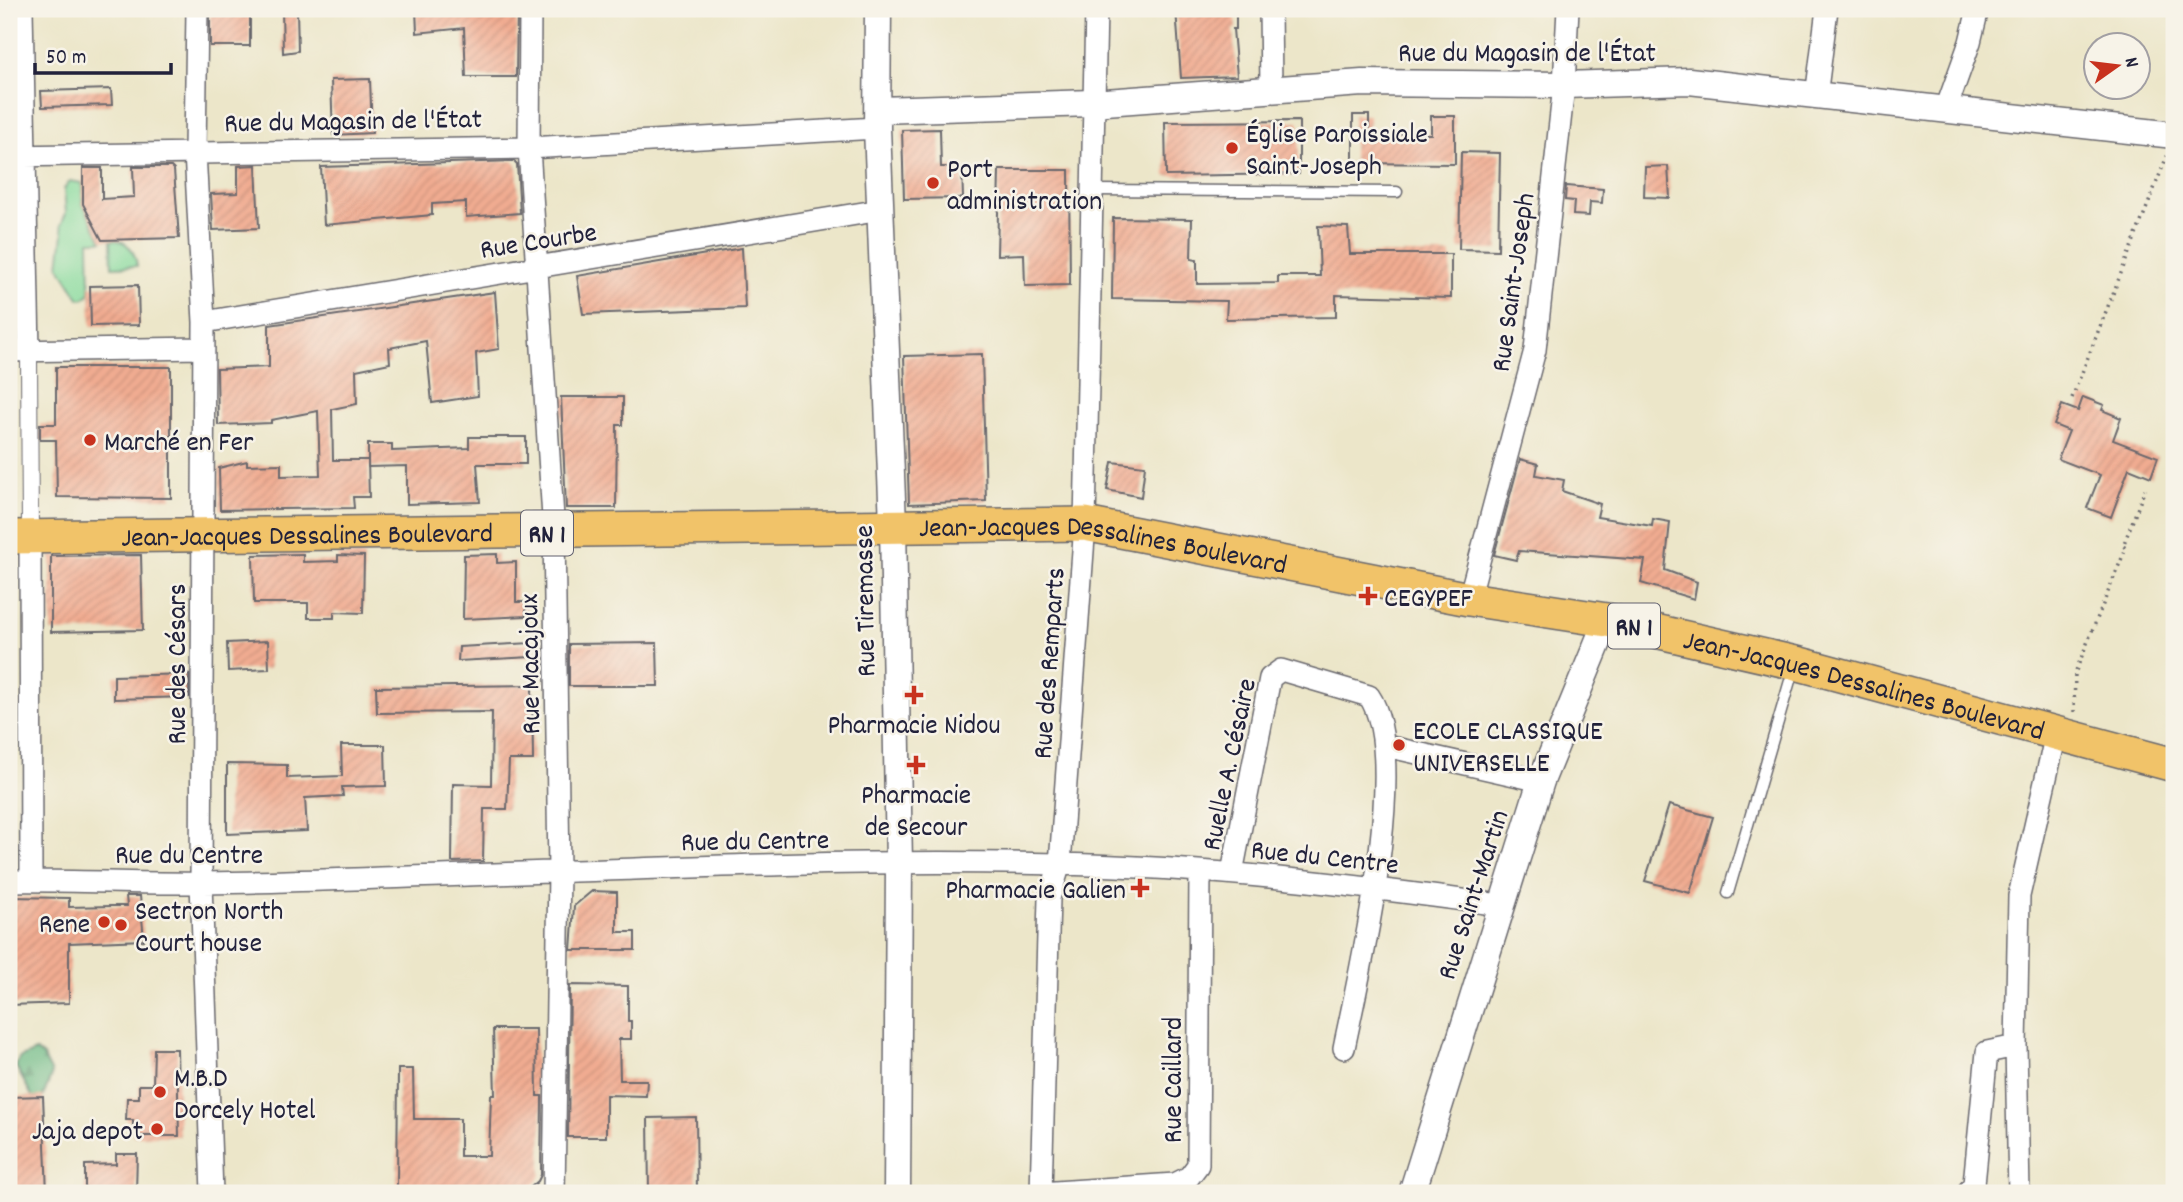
<svg xmlns="http://www.w3.org/2000/svg" width="2183" height="1202" font-family="Dekko,sans-serif">
<style>
.grass{fill:#87da9c;stroke:#547e6c;stroke-width:2}
.forest{fill:url(#forest-firs);stroke:#486e60;stroke-width:2}
.building{fill:url(#building-hatch)}
.lines{fill:none;stroke-linecap:round;stroke-linejoin:round}
.service-casing{stroke:#69676d;stroke-width:13}
.pedestrian-casing{stroke:#69676d;stroke-width:18}
.minor-casing{stroke:#69676d;stroke-width:24}
.tertiary-casing{stroke:#69676d;stroke-width:29}
.primary-casing{stroke:#69676d;stroke-width:36}
.path{stroke:#69676d;stroke-width:3.5;stroke-dasharray:2 5;stroke-linecap:butt}
.service{stroke:#fff;stroke-width:10}
.pedestrian{stroke:#fff;stroke-width:16}
.minor{stroke:#fff;stroke-width:21}
.tertiary{stroke:#fff;stroke-width:26}
.primary{stroke:#f1c369;stroke-width:33}
.poi-dot{fill:#c8321e;stroke:#f7f3e8;stroke-width:2.5}
.labels{text-anchor:middle;stroke-width:5;stroke-linejoin:round;paint-order:stroke}
.shield{fill:#f7f3e8;stroke:#62616f;stroke-width:2}
.shield-label{font-size:26px;font-weight:bold;fill:#22223b}
.street-label{font-size:28px;fill:#22223b;stroke:#f7f3e8}
.poi-label{font-size:28px;fill:#22223b;stroke:#f7f3e8;text-anchor:start}
</style>
<defs>
<pattern id="forest-firs" width="22" height="20" patternUnits="userSpaceOnUse" patternTransform="scale(1.75)"><rect width="22" height="20" fill="#6dba84"/><path d="M5 1l3.5 6h-7zM16 11l3.5 6h-7z" fill="#59976d"/></pattern>
<pattern id="building-hatch" width="6" height="6" patternUnits="userSpaceOnUse" patternTransform="scale(1.75)"><rect width="6" height="6" fill="#f1ac91"/><path d="M-1 1l2-2M0 6l6-6M5 7l2-2" fill="none" stroke="#ce947e"/></pattern>
</defs>
<rect width="100%" height="100%" fill="#f7f3e8"/>
<filter id="ink" filterUnits="userSpaceOnUse"><feTurbulence type="fractalNoise" baseFrequency=".0143" numOctaves="2"/><feDisplacementMap in="SourceGraphic" scale="14" xChannelSelector="R" yChannelSelector="G"/><feConvolveMatrix kernelMatrix="1 2 1 2 8 2 1 2 1" color-interpolation-filters="sRGB"/></filter>
<filter id="wash" filterUnits="userSpaceOnUse"><feTurbulence type="fractalNoise" baseFrequency=".00686" numOctaves="4" result="noise"/><feDisplacementMap in="SourceGraphic" scale="28" xChannelSelector="R" yChannelSelector="G"/><feGaussianBlur stdDeviation="1.57" result="paint"/><feColorMatrix in="noise" values="0 0 0 0 0 0 0 0 0 0 0 0 0 0 0 0 0 1.4 0 .05"/><feComposite in="paint" operator="in"/></filter>
<g filter="url(#wash)">
<rect width="100%" height="100%" fill="#ece6c9"/>
<path class="grass" d="M70,181L82,183L83,204L102,241H89L90,293L83,299L79,298L59,266L63,234L61,225L66,213L64,189Z
M9,188L14,249L15,315L11,319Z
M111,240C127,239 135,251 137,266L112,267Z"/>
<path class="forest" d="M36,1051L43,1056L52,1073L43,1097L33,1098L16,1067L19,1058Z"/>
<g id="blocks">
<path class="building" d="M210,9H250V46H210Z
M282,9H297L298,51L283,53Z
M416,9H517L516,77H466L464,28L417,33Z
M1176,9L1236,12V29H1233L1237,76L1181,78Z
M370,79L372,133L333,135L331,80Z
M111,89L112,105L42,107L41,91Z
M1353,115H1369V134H1431V116H1455V164L1353,163Z
M1299,121V174L1166,176L1165,122Z
M940,129L941,167H962L963,198L904,199L902,130Z
M1461,152L1500,153L1498,250L1459,249Z
M514,161L517,164L520,213L466,217V202L432,204V215L324,225L321,167Z
M256,165L259,228L213,230L211,194L238,193V166Z
M1668,166L1670,198L1644,197L1645,167Z
M133,167H171L174,170L179,238L102,240L83,204V168H102V199L134,197Z
M999,170H1069L1070,285L1025,286L1024,254L997,255Z
M1566,186L1603,189L1602,203L1590,202L1589,216L1573,215L1574,201L1565,200Z
M1113,218L1192,219L1191,259L1197,260V284L1278,283V276H1320L1318,226L1348,227L1350,254H1451V298L1336,295V317L1226,319L1227,301L1112,299Z
M742,248L745,308L583,314L577,276Z
M138,285L139,325L91,326L90,286Z
M495,292L499,349L476,353L478,396L432,403L426,341L389,348L390,363L356,370L357,404L332,409L333,460H368L369,497H353L354,508L220,510L219,468L247,461V465L281,464V476L320,475L318,411L271,420V423L218,425L217,369L269,367V325Z
M982,354L986,501L909,504L904,356Z
M56,367H171V498L57,497L56,440H40V424H56Z
M561,397H623V425H617L616,508H566Z
M2083,397L2104,405L2102,410L2121,418L2113,440L2158,457L2151,477L2129,468L2111,517L2087,508L2100,475L2058,459L2069,431L2054,425L2062,405L2078,411Z
M469,437H526V464H477L480,502L407,504V466L368,467V444H392V451L469,448Z
M1520,459L1538,464L1536,475L1564,480L1562,491L1600,504L1597,517L1652,526L1653,519L1670,522L1665,570L1697,582L1694,599L1641,583L1645,560L1519,551L1516,560L1494,555Z
M1112,462L1145,466L1141,497L1107,490Z
M303,554V562L338,561V555L364,556L363,613L334,612V618H308V603H254L253,555Z
M497,554V563L516,562V602H526V616L463,619L464,555Z
M141,555L143,630L51,632V556Z
M268,641L269,669L228,671L227,643Z
M531,643V657L458,661L459,647Z
M657,643L658,686H569V644Z
M189,674V697L114,699V676Z
M532,685L533,760H509L507,809H484L483,861L452,862L453,784L491,785L492,712L377,713L376,687Z
M341,745H385L386,786L342,787L343,796L305,798L307,831L227,834V764L287,765V778L342,776Z
M1669,805L1713,817L1690,893L1645,881Z
M592,891L617,892V932H635V950H571L574,906Z
M126,896H140L144,940L69,943V1003L9,1005V897L69,898V907L112,906H127Z
M570,985L628,986V1021H631V1039H619L620,1080H647L646,1096L606,1095V1137H568Z
M493,1029H536L537,1096H542L541,1175L538,1181L524,1193L397,1190L398,1069H413L414,1119H460V1156H489L491,1095H495Z
M154,1049H177L179,1136H133V1120H126L127,1098H139V1085H153Z
M43,1096L47,1193H9V1097Z
M696,1117L697,1193H649L648,1118Z
M116,1154H137L136,1193H85V1165L116,1164Z"/>
</g>
</g>
<g filter="url(#ink)">
<use href="#blocks" fill-opacity="0" stroke="#69676d" stroke-width="2"/>
<g class="lines">
<g class="service-casing">
<path id="service" d="M1091,190L1397,192
M1728,893L1794,667"/>
</g>
<g class="pedestrian-casing">
<path id="pedestrian" d="M29,351L30,537"/>
</g>
<g class="minor-casing">
<path id="minor" d="M22,9L29,351
M197,9L195,152L204,322L201,883L212,1193
M530,9L529,148L554,533L559,871L554,1193
M1270,9L1271,89
M1816,97L1827,9
M1946,109L1970,42L1978,9
M9,156L529,148L877,128
M204,322L881,210
M9,351L203,348
M30,537L31,880
M1469,599L1535,350L1564,85L1568,9
M1386,746L1541,781
M1232,873L1270,678L1281,670L1369,696C1411,757 1359,975 1344,1048
M9,881C74,880 139,884 204,883C489,878 774,857 1059,864C1207,867 1354,885 1500,905
M1040,1193L1175,1184L1189,1177L1198,1165L1200,872
M1041,1193L1049,898L1060,864L1085,524L1096,9
M1967,1193L1974,1184L1987,1052L2016,1046
M2019,1193L2016,1046L2019,896L2056,734"/>
</g>
<g class="tertiary-casing">
<path id="tertiary" d="M878,9L877,128L893,524L899,864L897,1193
M879,110L1092,103L1362,83L1564,85L1689,81L2174,135
M1412,1193L1541,781L1607,620"/>
</g>
<g class="primary-casing">
<g id="primary">
<path id="s1" d="M9,537L1085,524L1469,599L1607,620L1796,663L2174,765"/>
</g>
</g>
<path class="path" d="M2072,398L2167,156
M2074,712L2075,673L2126,548L2123,546L2145,489"/>
<use href="#service" class="service"/>
<use href="#pedestrian" class="pedestrian"/>
<use href="#minor" class="minor"/>
<use href="#tertiary" class="tertiary"/>
<use href="#primary" class="primary"/>
</g>
</g>
<g class="poi-dot">
<circle cx="1232" cy="148" r="7"/>
<circle cx="933" cy="183" r="7"/>
<circle cx="90" cy="440" r="7"/>
<path d="M1364.5 585.5h7v7h7v7h-7v7h-7v-7h-7v-7h7z"/>
<path d="M910.5 684.5h7v7h7v7h-7v7h-7v-7h-7v-7h7z"/>
<circle cx="1399" cy="745" r="7"/>
<path d="M912.5 754.5h7v7h7v7h-7v7h-7v-7h-7v-7h7z"/>
<path d="M1136.5 877.5h7v7h7v7h-7v7h-7v-7h-7v-7h7z"/>
<circle cx="104" cy="922" r="7"/>
<circle cx="121" cy="925" r="7"/>
<circle cx="160" cy="1092" r="7"/>
<circle cx="157" cy="1129" r="7"/>
</g>
<g class="labels">
<g class="shield">
<rect x="521" y="510.5" width="52" height="45" rx="5"/>
<rect x="1608" y="603.5" width="52" height="45" rx="5"/>
</g>
<g class="shield-label">
<text x="547" y="542">RN 1</text>
<text x="1634" y="635">RN 1</text>
</g>
<g class="street-label">
<text x="1527" y="61">Rue du Magasin de l'État</text>
<text transform="translate(353 119) rotate(-1)" y="10">Rue du Magasin de l'État</text>
<text transform="translate(538 239) rotate(-9)" y="10">Rue Courbe</text>
<text transform="translate(1511 282) rotate(-82)" y="10">Rue Saint-Joseph</text>
<text dy="10" stroke="none"><textPath href="#s1" startOffset="298">Jean-Jacques Dessalines Boulevard</textPath></text>
<text dy="10" stroke="none"><textPath href="#s1" startOffset="1096">Jean-Jacques Dessalines Boulevard</textPath></text>
<text transform="translate(863 601) rotate(-91)" y="10">Rue Tiremasse</text>
<text transform="translate(1047 663) rotate(-86)" y="10">Rue des Remparts</text>
<text transform="translate(175 664) rotate(-90)" y="10">Rue des Césars</text>
<text transform="translate(528 664) rotate(-91)" y="10">Rue Macajoux</text>
<text dy="10" stroke="none"><textPath href="#s1" startOffset="1872">Jean-Jacques Dessalines Boulevard</textPath></text>
<text transform="translate(1227 764) rotate(-78)" y="10">Ruelle A. Césaire</text>
<text transform="translate(755 839) rotate(-1)" y="10">Rue du Centre</text>
<text x="189" y="863">Rue du Centre</text>
<text transform="translate(1325 855) rotate(6)" y="10">Rue du Centre</text>
<text transform="translate(1471 894) rotate(-72)" y="10">Rue Saint-Martin</text>
<text transform="translate(1171 1080) rotate(-90)" y="10">Rue Caillard</text>
</g>
<g class="poi-label">
<text x="1246" y="142">Église Paroissiale<tspan x="1246" dy="32">Saint-Joseph</tspan></text>
<text x="947" y="177">Port<tspan x="947" dy="32">administration</tspan></text>
<text x="104" y="450">Marché en Fer</text>
<text x="1384" y="606">CEGYPEF</text>
<text x="914" y="733" text-anchor="middle">Pharmacie Nidou</text>
<text x="1413" y="739">ECOLE CLASSIQUE<tspan x="1413" dy="32">UNIVERSELLE</tspan></text>
<text x="916" y="803" text-anchor="middle">Pharmacie<tspan x="916" dy="32">de Secour</tspan></text>
<text x="1126" y="898" text-anchor="end">Pharmacie Galien</text>
<text x="135" y="919">Sectron North<tspan x="135" dy="32">Court house</tspan></text>
<text x="90" y="932" text-anchor="end">Rene</text>
<text x="174" y="1086">M.B.D<tspan x="174" dy="32">Dorcely Hotel</tspan></text>
<text x="143" y="1139" text-anchor="end">Jaja depot</text>
</g>
</g>
<rect width="2183" height="1202" fill="none" stroke="#f7f3e8" stroke-width="35"/>
<g transform="translate(2117 66) rotate(76)"><circle r="33" fill="#f7f3e8" stroke="#a29fa3" stroke-width="2"/>
<path d="M0-5L12 26L0 18L-12 26Z" fill="#c8321e"/>
<text y="-10" font-size="19" font-weight="bold" text-anchor="middle" fill="#22223b">N</text>
</g>
<path d="M35 63v10h136v-10" fill="none" stroke="#22223b" stroke-width="3.5"/>
<text x="46" y="63" font-size="21" fill="#22223b" stroke="#f7f3e8" stroke-width="5" paint-order="stroke">50 m</text>
</svg>
